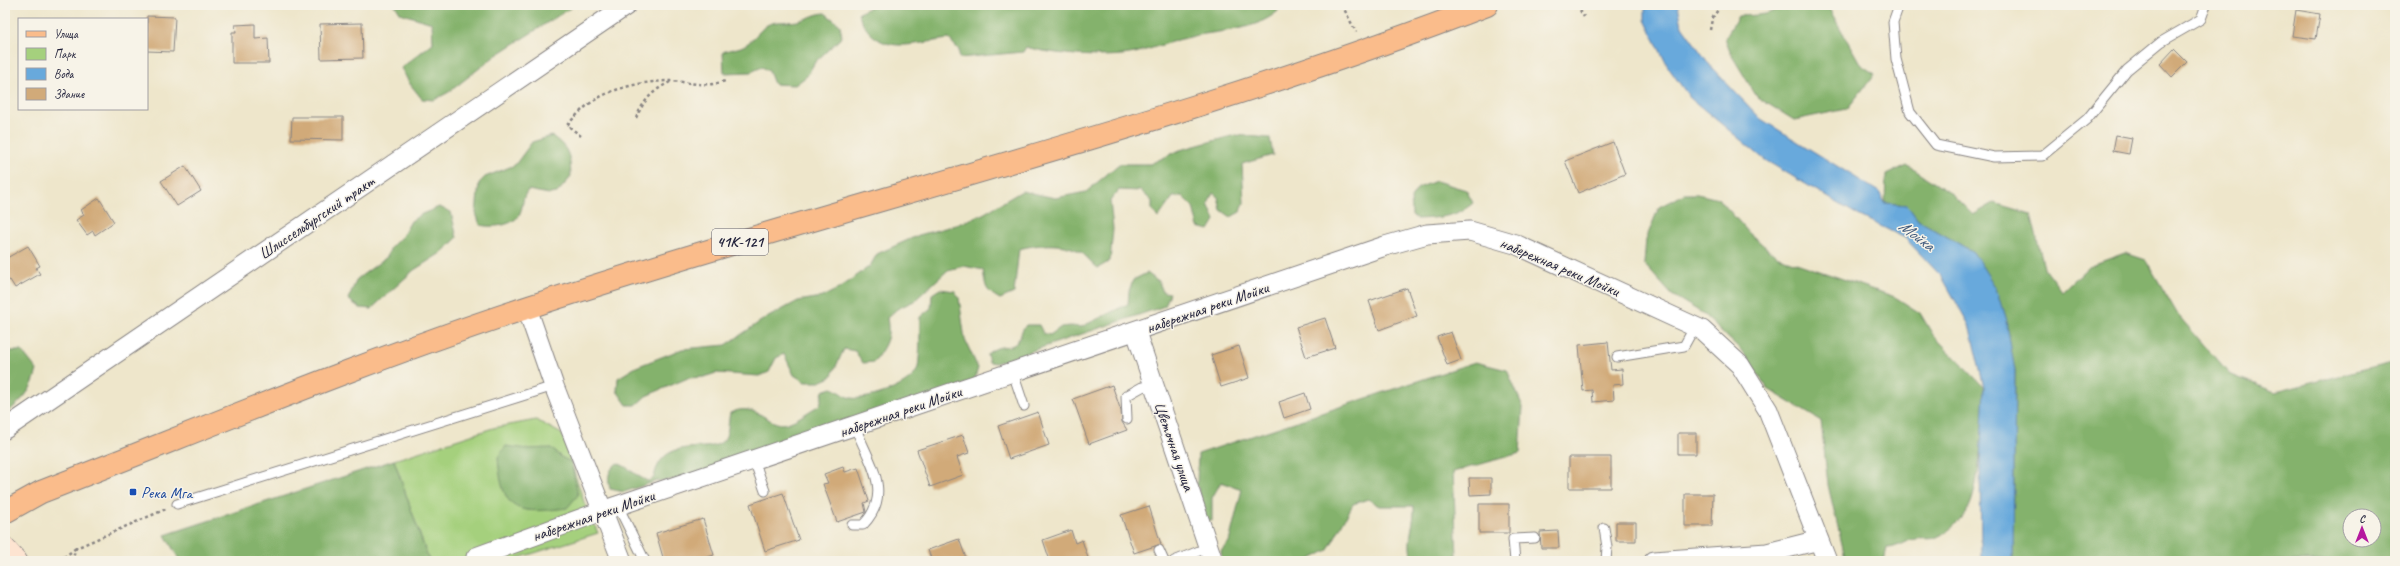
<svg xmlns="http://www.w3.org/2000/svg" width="2400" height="566" font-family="Caveat,sans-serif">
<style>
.green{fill:#a5d07d;stroke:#64795c}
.forest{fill:#84b26c;stroke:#536a54;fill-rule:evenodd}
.water{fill:#68a9dc;stroke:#45668c}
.building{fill:#d1aa79}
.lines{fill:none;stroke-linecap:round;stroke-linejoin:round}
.service-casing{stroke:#888483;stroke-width:11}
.minor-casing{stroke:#888483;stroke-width:21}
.secondary-casing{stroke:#888483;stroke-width:24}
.primary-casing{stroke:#888483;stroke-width:24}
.path{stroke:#888483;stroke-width:2.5;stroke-dasharray:3 3;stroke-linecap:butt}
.service{stroke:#fff;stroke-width:9}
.minor{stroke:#fff;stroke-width:19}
.secondary{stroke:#fde4d1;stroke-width:22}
.primary{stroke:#fabc8b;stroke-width:22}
.transit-dot{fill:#1a4fb4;stroke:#f7f3e8;stroke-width:1.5}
.labels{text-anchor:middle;stroke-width:3;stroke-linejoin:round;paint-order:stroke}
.shield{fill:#f7f3e8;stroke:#62616f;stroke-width:1}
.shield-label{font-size:15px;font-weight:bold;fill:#22223b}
.street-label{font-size:16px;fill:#22223b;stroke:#f7f3e8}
.transit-label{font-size:16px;fill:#164399;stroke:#f7f3e8;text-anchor:start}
.water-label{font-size:17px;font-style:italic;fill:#3e587b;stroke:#f7f3e8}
</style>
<rect width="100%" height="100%" fill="#f7f3e8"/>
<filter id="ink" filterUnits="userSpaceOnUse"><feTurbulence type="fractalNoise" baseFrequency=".025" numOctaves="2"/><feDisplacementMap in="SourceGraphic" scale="8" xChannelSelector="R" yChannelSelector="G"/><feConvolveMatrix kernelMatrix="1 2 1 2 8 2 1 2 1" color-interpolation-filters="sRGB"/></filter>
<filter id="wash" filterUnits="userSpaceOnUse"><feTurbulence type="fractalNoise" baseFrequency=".012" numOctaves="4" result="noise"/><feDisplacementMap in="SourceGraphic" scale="16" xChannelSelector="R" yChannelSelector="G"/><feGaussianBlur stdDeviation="0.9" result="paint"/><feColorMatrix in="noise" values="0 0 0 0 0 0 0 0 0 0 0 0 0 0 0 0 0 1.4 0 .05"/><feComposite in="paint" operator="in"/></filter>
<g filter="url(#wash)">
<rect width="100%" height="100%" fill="#eee6cb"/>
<path class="green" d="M536,420L562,434L584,502L598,533L509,561H429L394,460L493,428Z"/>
<path class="forest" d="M395,5H575L495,56L449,92L434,100L422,99L410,84L401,68L433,43L432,23L400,13Z
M873,5H1277L1278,11C1255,31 1222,30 1194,36C1174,40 1155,48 1135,53C1107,59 1054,55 1026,47L1023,52L959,58V50L949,39C911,43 878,59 858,14Z
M1780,5H1827L1861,65L1875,74L1847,109L1794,120L1757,97L1732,56L1725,38L1738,16C1750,15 1773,17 1780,5Z
M825,13L840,25L842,37L815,62L807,76L795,85L774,84L769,71L762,67L751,72L724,73L723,52C730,49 735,49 741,47C752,43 758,31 767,25C778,19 790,24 801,20C810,18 814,14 825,13Z
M1235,135L1270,138L1273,155L1242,164L1244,203L1240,212L1231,217L1221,210L1218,197L1213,193L1208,204L1215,220L1209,230L1198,227L1193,207L1182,196L1173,197L1158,218L1152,209V201L1141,191L1119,190L1110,201L1113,229L1110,261L1098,268C1091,263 1085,254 1079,251C1061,242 1038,244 1019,249L1014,293L1000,299C984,290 986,287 983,270L964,266L948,270L914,301L897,309L887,318C891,339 885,345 874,362L863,363L855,351L844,349L831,377L820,382H805L794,375L784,354L776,358L769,372L759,376L716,373L704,377L688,378L646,396L636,405H627L617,391L618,378L636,367L682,349L726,345L761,321L798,301L822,297L840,288L870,266L877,254L919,235L956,225L983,214L1022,191L1055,198L1086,192L1119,164H1150L1180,150Z
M552,136C570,149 570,156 571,177L557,193L549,194L528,190C522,197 524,204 520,213C515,226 492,228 480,225L476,213L479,183L485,177L515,165L532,142Z
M1907,165L1953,195L1973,215L1994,203L2031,214L2044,268L2062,292L2089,266L2125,253L2146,260L2178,315L2229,374L2275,392L2395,362V561H2013L2015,371L1973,252L1918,220L1907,205L1885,203L1886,175ZM2350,516H2374V540H2350Z
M1436,181L1466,190L1473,203C1457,217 1438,218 1417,219L1412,215L1411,198L1418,188Z
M1684,194H1697L1719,199L1749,233L1776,256L1895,297L1920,313L1933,335L1984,387C1983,414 1981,490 1967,511C1960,522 1948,532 1937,537C1931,540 1922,538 1916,539C1905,540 1898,548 1887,548L1884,561H1846L1828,485L1821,421L1768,389L1741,350L1702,313L1672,295L1644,264L1646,239L1659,207Z
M439,207L451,212L457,238L441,253L414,270L371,309L360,308L348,299L357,279L387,257L391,247L403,235L411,221L422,214Z
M1147,273L1159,282L1163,292L1170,293L1165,306L996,363L989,362L987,354C1000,343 1008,349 1015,344C1021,339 1020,331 1026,325H1039L1043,333L1050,335L1061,327L1071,326L1081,327L1128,304L1129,291L1133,280Z
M940,289L955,291L959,298L965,340L978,368L974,381L693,478L657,481L624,492L610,489C607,477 608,471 617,463C631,468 635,476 648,481L654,478C663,430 713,459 725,438C729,431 728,420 730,413C757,400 769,429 787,423C798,420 810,410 820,405L823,391L832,388C839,390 845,397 851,398C868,401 915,385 918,367C920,355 920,329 920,317L931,308L932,294Z
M5,351H22L37,370C32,391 22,401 5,414Z
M1475,362L1507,370L1523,407L1520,453L1453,472L1457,556L1423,560L1411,555C1407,538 1415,523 1414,506H1379L1368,499L1353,504L1328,550L1307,561H1222L1221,551L1229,542L1242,489L1221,482L1212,498V521L1205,520L1197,484L1198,454Z
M506,446L527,449L551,448L561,457L571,462L578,495L567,508C517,514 502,514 498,457Z
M394,460L429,561H180L165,535Z"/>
<path class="water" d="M1645,5H1678L1682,26L1712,68L1761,119L1879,192L1885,203L1907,205L1918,220L1973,252L1996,288L2007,324L2015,371L2013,561H1981L1980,464L1984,387L1969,325L1942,277L1905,238L1858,215L1765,160L1690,98L1668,67L1645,20Z"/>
<g id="blocks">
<path class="building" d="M2296,10L2320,14L2316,39L2292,36Z
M147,16L175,17L173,52L147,51Z
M362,23L363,58L321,59L320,24Z
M255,24V39L268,38L269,63H232V32H236L235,25Z
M2174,49L2187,62L2172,77L2160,64Z
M292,117H343V140L291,139Z
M2116,135L2132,138L2129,154L2113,151Z
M1613,142L1625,174L1578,193L1565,161Z
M185,166L201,191L177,206L161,181Z
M99,198L114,222L95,235L93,231L87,235L76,220L84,215L81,210Z
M28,246L40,266L36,268L40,274L15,288L10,280L5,282V259Z
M1407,288L1417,316L1379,330L1369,301Z
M1325,318L1335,348L1306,357L1296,327Z
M1451,332L1461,360L1447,365L1437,337Z
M1608,342L1611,370L1622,369L1623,384L1613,385L1614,400L1593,402L1592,390L1583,391L1579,345Z
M1239,346L1249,378L1221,387L1211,355Z
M1112,385L1121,411L1122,422L1127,430L1089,444L1073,399Z
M1305,393L1310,409L1284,418L1279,402Z
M1038,412L1049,445L1009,459L998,426Z
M1678,433H1696V454H1678Z
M963,435L969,453L957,457L963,475L930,487L917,450Z
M1569,457H1611V488H1569Z
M843,467L845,472L858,468L869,501L864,503L866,512L837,522L823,484L828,483L824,474Z
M1469,478H1491V494L1470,495Z
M783,493L799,540L765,551L750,504Z
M1685,494H1713L1712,526H1685Z
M1479,504H1509V533H1479Z
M1149,506L1161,544L1134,553L1121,515Z
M703,519L714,555L694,561H664L656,533Z
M1616,522H1636V541H1616Z
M1071,530L1075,543L1082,540L1089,561H1050L1043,540Z
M1558,531L1559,548H1541L1540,532Z
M959,539L967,561H932L928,550Z"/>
</g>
</g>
<g filter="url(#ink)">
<use href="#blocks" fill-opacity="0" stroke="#888483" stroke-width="1"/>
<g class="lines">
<g class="service-casing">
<path id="service" d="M1899,5L1893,22L1896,59L1910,112L1936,145L1994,157L2042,156L2087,119L2127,70L2161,42L2201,19L2206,5
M1617,357L1684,346L1695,326
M1013,373L1024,406
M1127,419L1126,396L1142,387L1154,384
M754,460L765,491
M177,504L554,386
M618,506L645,561
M852,525H863C895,492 867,460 855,426
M1604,528L1607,547L1606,561
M1159,550L1164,561
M1174,561L1209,547
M1515,561L1513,539L1535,538"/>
</g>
<g class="minor-casing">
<path id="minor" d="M527,308L554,386L622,561
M1136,332L1213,561
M5,429L627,5
M476,557L602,511L1385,246L1427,234L1470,231L1515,244L1702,330L1740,365L1768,410L1827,561
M1654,561L1767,553L1819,540"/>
</g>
<g class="secondary-casing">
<path id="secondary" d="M5,549L16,561"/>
</g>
<g class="primary-casing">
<path id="primary" d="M5,512L41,492C203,429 364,361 529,307C847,203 1175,126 1487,5"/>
</g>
<path class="path" d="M1342,5L1356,32
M1577,5L1584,17
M1710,30L1712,19L1721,5
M636,118C644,100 652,91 670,82
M581,136L567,125C575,117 583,108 592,102C613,87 646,81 671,81C690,82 706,88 725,81
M59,561L76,548
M72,561L76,548L166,509"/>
<use href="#service" class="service"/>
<use href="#minor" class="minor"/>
<use href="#secondary" class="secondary"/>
<use href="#primary" class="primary"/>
</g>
</g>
<rect class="transit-dot" x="129" y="488" width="8" height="8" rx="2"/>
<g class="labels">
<rect class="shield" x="712" y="229" width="56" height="26" rx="3"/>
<g class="shield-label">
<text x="740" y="247">41К-121</text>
</g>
<g class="street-label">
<text transform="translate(316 217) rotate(-34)" y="6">Шлиссельбургский тракт</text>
<text transform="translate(1560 266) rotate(23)" y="6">набережная реки Мойки</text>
<text transform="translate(1207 307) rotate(-19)" y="6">набережная реки Мойки</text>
<text transform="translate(900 411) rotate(-19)" y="6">набережная реки Мойки</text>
<text transform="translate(1175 446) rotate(71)" y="6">Цветочная улица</text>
<text transform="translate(593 515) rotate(-19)" y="6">набережная реки Мойки</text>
</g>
<g class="transit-label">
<text x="141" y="498">Река Мга</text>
</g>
<g class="water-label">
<text transform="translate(1917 235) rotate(37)" y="6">Мойка</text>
</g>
</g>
<rect width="2400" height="566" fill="none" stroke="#f7f3e8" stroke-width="20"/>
<rect x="18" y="18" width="130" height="92" fill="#f7f3e8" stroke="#a29fa3"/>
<rect x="26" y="31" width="20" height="6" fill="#fabc8b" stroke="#a29fa3"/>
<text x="54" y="38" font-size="12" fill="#22223b">Улица</text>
<rect x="26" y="48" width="20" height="12" fill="#a5d07d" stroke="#a29fa3"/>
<text x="54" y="58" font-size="12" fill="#22223b">Парк</text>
<rect x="26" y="68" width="20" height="12" fill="#68a9dc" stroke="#a29fa3"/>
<text x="54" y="78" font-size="12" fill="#22223b">Вода</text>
<rect x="26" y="88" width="20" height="12" fill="#d1aa79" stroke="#a29fa3"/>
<text x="54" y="98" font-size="12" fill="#22223b">Здание</text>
<g transform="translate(2362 528)"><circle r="19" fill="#f7f3e8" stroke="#a29fa3"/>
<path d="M0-3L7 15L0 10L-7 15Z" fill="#b5179e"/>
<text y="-6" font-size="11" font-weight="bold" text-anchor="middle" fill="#22223b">С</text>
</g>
</svg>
